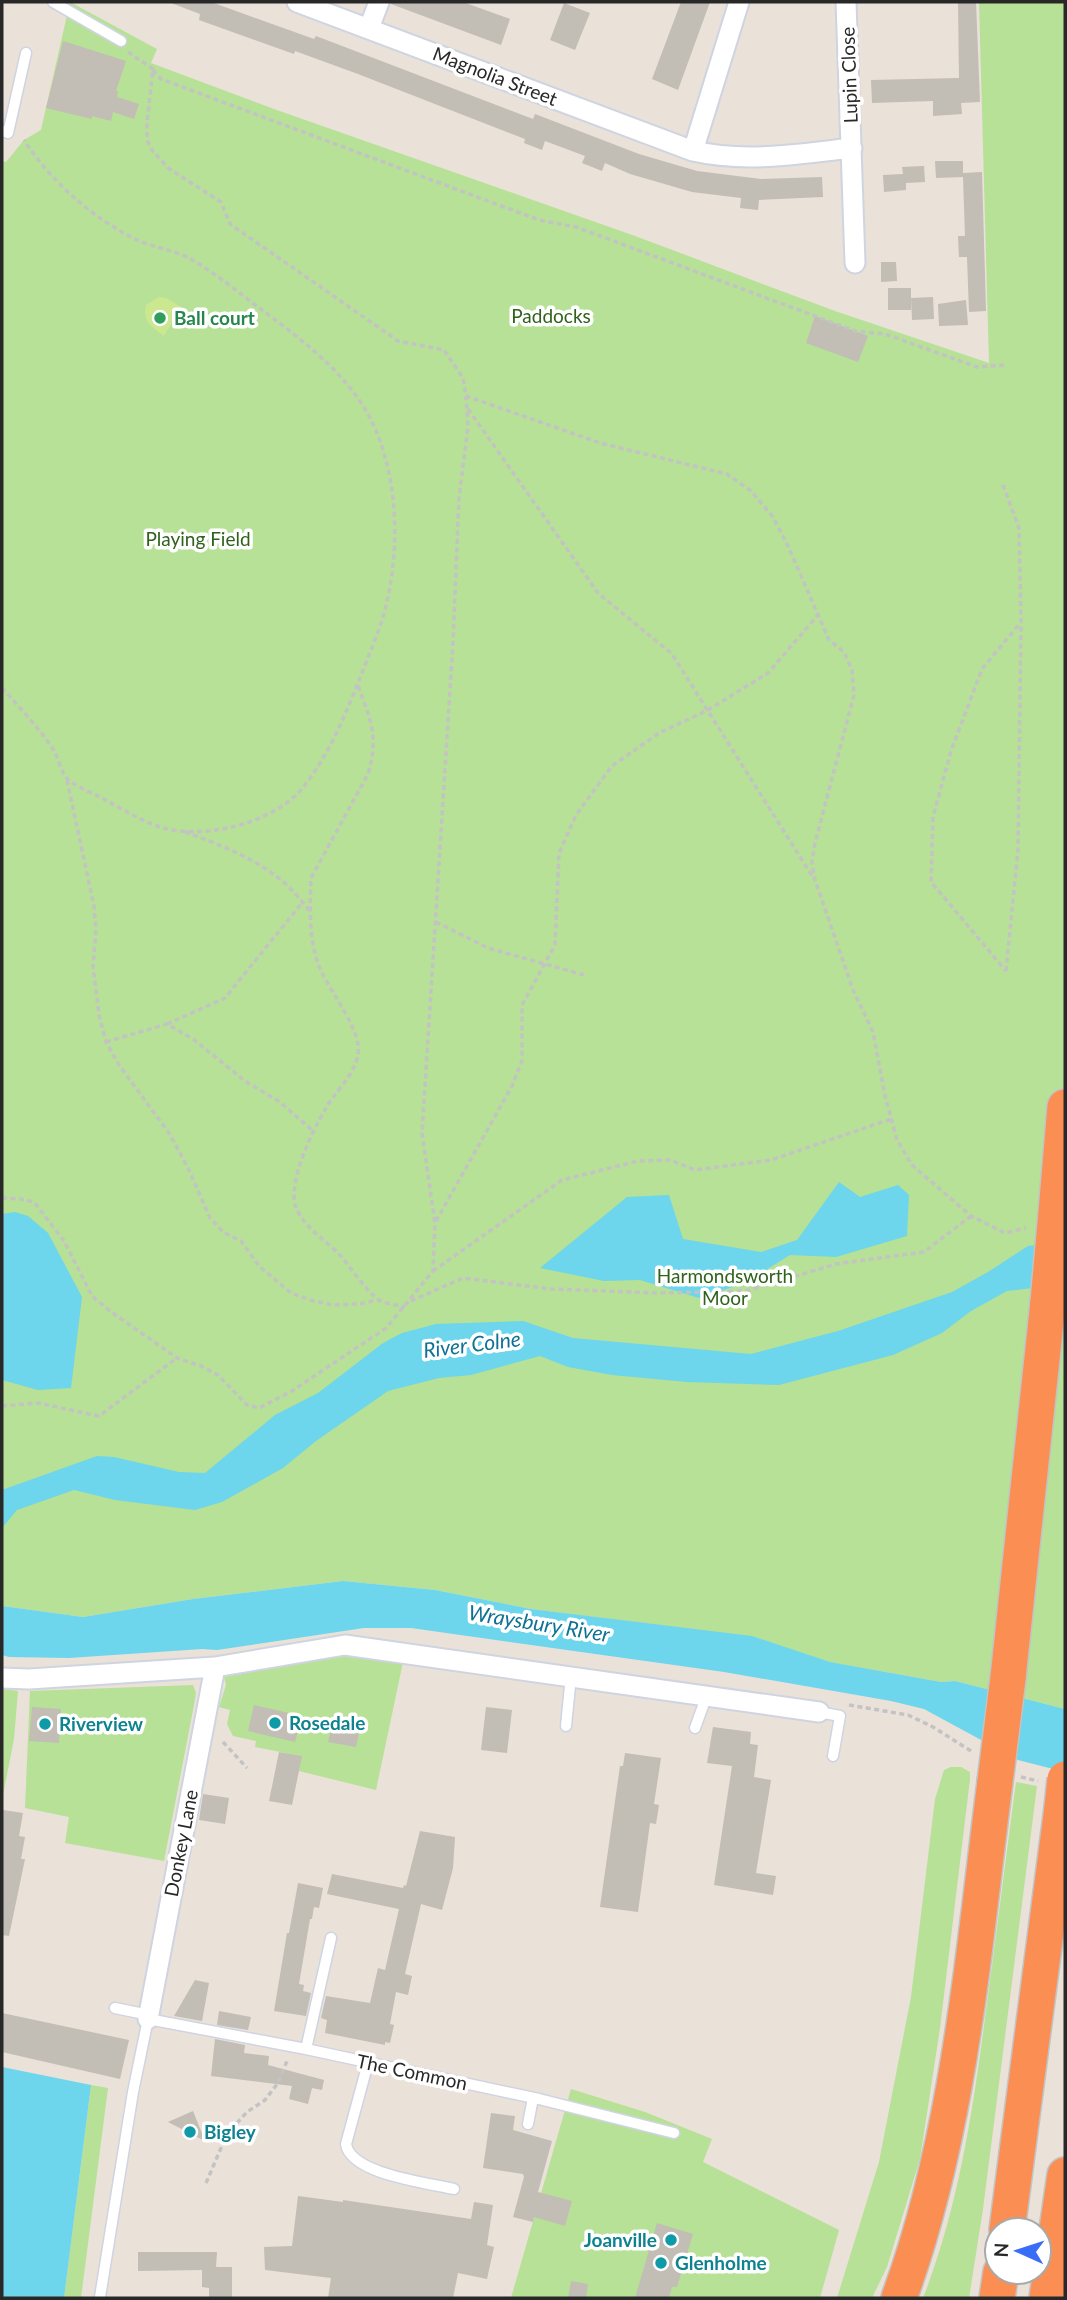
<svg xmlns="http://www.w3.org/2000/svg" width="1067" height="2300" font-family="Lato,sans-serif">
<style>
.green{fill:#b6e196}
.pitch{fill:#cbe891}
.water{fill:#6dd5ec}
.building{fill:#c2bdb5}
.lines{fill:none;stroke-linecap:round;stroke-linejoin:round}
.service-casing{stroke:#cfd4e1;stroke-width:13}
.minor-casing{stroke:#cfd4e1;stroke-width:23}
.motorway-casing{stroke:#c3c3c3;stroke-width:38}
.path{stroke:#c3c3c3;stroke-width:3.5;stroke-dasharray:5 3.5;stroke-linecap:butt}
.service{stroke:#fff;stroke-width:10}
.minor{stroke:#fff;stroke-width:19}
.motorway{stroke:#fb8e53;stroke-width:35}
.motorway-bridge-casing{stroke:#c3c3c3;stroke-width:38;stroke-linecap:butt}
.motorway-bridge{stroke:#fb8e53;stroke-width:35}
.leisure-dot{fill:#2e9e5b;stroke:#fff;stroke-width:2.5}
.culture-dot{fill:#0f9aa8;stroke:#fff;stroke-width:2.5}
.labels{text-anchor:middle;stroke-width:7;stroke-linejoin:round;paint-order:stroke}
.street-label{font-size:19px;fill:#282828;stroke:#fff}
.park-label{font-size:19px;fill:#2f621a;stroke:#fff}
.leisure-label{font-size:19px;font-weight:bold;fill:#27864d;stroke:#fff;text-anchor:start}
.culture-label{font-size:19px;font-weight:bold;fill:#0d838f;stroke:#fff;text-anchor:start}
.water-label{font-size:21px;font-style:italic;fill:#0f7295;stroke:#fff}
</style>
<rect width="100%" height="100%" fill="#eae1d9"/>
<path class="green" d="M70,2L157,49L151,63L274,109L635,236L835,311L989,363L979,2H1065V1709L955,1681L941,1682L829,1662L754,1637L531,1609L435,1590L343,1581L193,1599L83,1617L2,1606V161L6,162L24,140L41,130Z
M344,1655L403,1662L376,1790L299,1771L301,1756L255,1747L256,1741L233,1736L227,1724L230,1710L219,1707L226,1685L224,1677Z
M193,1685L196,1693L194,1705L164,1861L65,1843L69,1817L25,1808L30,1691Z
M2,1689L18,1691L14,1739L2,1800Z
M951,1767H961L970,1772V1779L940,2028L920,2159L887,2267L872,2298H837L879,2162L890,2105L911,1997L935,1799L944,1770Z
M1016,1782L1037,1786L983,2209L969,2298H923C960,2204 974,2103 987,2003C997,1930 1006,1856 1016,1782Z
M91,2085L108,2088L81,2298H64Z
M571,2089L645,2112L712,2139L703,2162L839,2230L820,2298H511Z"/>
<path class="pitch" d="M159,297L166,298L181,307L164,336C152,327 142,321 146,305Z"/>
<path class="water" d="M839,1182L860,1197L898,1185L909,1195L907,1236L836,1257L790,1255L745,1283L699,1298L640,1280L604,1281L540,1268L627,1197L669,1195L683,1239L761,1252L797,1240Z
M15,1212L28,1216L48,1233L82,1297L71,1388L38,1390L2,1380V1214Z
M1065,1242V1284L1007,1291L971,1311L942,1333L893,1355L779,1385L687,1382L612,1375L568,1367L540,1356L471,1375L439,1378L388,1391L316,1441L283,1468L222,1502L195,1510L115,1500L74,1490L17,1510L2,1528V1490L97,1456L114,1457L179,1472L205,1473L275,1415L318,1393L383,1343L402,1333L436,1324L523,1321L573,1338L751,1354L838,1331L952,1292L988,1272L1028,1246Z
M343,1581L435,1590L531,1609L752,1636L830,1662L941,1682L955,1681L1065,1709V1772L1018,1760L924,1709L891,1701L724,1672L411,1628H364L217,1650L202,1649L69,1658L9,1657L2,1655V1606L83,1617L193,1599Z
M2,2067L91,2085L64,2298H2Z"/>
<path class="building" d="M171,2H211L314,39L316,36L533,119L535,114L639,154L697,171L761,179L822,177L823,197L759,200L758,210L740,208L741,198L692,192L630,174L605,163L602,171L582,163L585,156L545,141L542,150L524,143L525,139L358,74L295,51L294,54L199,20L200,14L171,3Z
M391,2H463L510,19L501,45L391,4Z
M681,2H710L678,90L652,79Z
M958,2H976L980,102L961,103L962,114L933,116V101L872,103L871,80L959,78Z
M564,3L590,13L575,50L550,40Z
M63,41L126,61L116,91H118L117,97L139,104L134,119L113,112L111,121L92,116V119L46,108Z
M935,161H963V173L982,172L986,311L969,312L967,257H959L958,236H965L963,177L936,178Z
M924,166L925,182L906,183V190L884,192L883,175L903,174L902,167Z
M881,262H896L897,281L881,282Z
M888,288H911V310H888Z
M933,297L934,319L912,320L911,298Z
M966,300L968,325L939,326L938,304Z
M815,316L868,336L858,362L806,343Z
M254,1705L302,1716L295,1742L248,1731Z
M32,1707L61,1709L59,1743L29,1741Z
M486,1707L512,1710L507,1753L481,1750Z
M334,1717L361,1723L356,1747L328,1742Z
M713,1727L751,1732L750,1744L758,1745L754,1777L771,1780L756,1873L776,1876L773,1895L714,1885L732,1766L707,1763Z
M279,1752L302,1756L292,1805L269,1801Z
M625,1753L661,1758L654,1804L659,1805L656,1824L650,1823L638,1912L600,1907L620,1766H623Z
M203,1794L229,1798L225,1824L199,1820Z
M3,1810L23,1813L19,1836L25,1837L21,1859H25L9,1936L2,1935Z
M420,1831L455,1837L453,1868L442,1910L421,1904L405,1974L412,1976L408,1995L396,1992L390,2024L394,2025L390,2043L385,2042V2045L325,2033L327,2020L321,2018L326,1996L370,2003L378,1968L385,1970L399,1909L327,1894L332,1874L403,1888L404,1885L406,1886Z
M298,1883L323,1888L319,1908L314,1907L312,1919H310L299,1984L304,1985L303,1991L311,1993L306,2016L274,2011L287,1933H289Z
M195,1980L209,1983L202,2021L174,2016Z
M219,2011L251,2017L248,2030L217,2025Z
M2,2013L129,2040L120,2079L2,2052Z
M215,2039L245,2045L244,2053L269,2056L268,2065L324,2080L322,2090L312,2088L308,2104L289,2099L292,2086L211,2076Z
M193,2111L205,2141L168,2122Z
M491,2113L515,2116L513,2130L552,2141L538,2192L572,2201L565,2226L534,2217L533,2222L513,2217L524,2177L523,2174L483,2168Z
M298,2196L343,2202V2200L471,2219L474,2202L493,2205L487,2245L494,2247L487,2279L458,2273L453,2298H328L331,2278L265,2270L264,2247L292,2246Z
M657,2223L693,2234L677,2287H672L669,2298H635Z
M138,2252H217L216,2267H232V2298H209V2288L202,2287V2270L138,2271Z
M571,2281L588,2284L586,2298H568Z"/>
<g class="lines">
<g class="service-casing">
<path id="service" d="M53,2L121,41
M2,131L8,133L26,53
M819,1712L840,1716L833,1756
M566,1726L571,1676
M695,1728L707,1695
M115,2008L149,2015
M306,2049L331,1938
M368,2063L346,2144C350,2174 428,2183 454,2189
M528,2124L533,2098
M100,2297L133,2092L148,2019L306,2049L539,2099L674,2133"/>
</g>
<g class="minor-casing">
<path id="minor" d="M297,2L693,151C746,163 799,154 852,148
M846,2L855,263
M369,28L379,2
M693,151L739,2
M2,1678L29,1679L215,1667L345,1645L819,1712
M148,2019L215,1667"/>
</g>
<g class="motorway-casing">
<path id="motorway" d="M1056,1213L1065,1107
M1008,1678L1048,1302
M1007,2230L1062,1808
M899,2298C959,2135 973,1954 995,1782
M997,2298L1001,2272
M1047,2298L1065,2175"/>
</g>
<path class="path" d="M128,52L153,69L147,123V140L152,150L168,168L221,202L230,224L398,341L444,350L463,378L466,396L600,443L727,474L751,491L773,517L788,546L829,640L844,652L852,670L854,695L815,843L812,862L815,880L853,990L873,1032L885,1096L897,1140L912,1165L971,1216L1005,1233L1026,1228
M153,70L161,79L539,220L576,227L855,331L885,334L977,367L1006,365
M468,409L598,593L672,654L814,879
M1003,485L1019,528L1021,622L982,669L951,751L933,817L931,882L1006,971
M358,686C371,721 379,736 368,774L311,878C310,909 308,944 322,973C332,993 354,1022 358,1044C361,1064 345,1082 334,1096C318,1117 284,1185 297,1210C306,1228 322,1238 337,1252C348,1263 368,1294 379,1300C386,1304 397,1305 405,1307
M2,688C19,707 39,728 53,749C59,758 61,775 70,781C79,788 92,793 102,798C120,808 138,819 157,826C199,841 268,825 299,792C328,759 346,713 362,673C370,652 379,632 385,610C400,551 399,480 373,424C349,373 298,337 254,304C233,288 212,271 189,258C171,249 149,247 131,237C88,214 51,181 24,140
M67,780L94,906L96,930L93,966L99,1015L106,1042L119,1065L169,1133L188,1168L210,1218L223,1232L241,1241L259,1266L291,1293L310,1300L333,1305L359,1304L378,1300
M185,832C221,845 260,860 288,886C296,894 303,903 310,911
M436,922L488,948L584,975
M1006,971L1018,850L1021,623
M167,1024L225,998L302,903
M106,1042L167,1024L193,1039L245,1081L280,1102L313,1131
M2,1198L20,1199L34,1202L64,1241L92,1296L110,1311L177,1358L201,1366L218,1375L247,1405L259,1408L292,1391L386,1328L433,1271L435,1223L422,1133L453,643L459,497L468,427L466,396
M436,1221L512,1086L522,1061V1005L555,945L559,853L576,815L612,766L659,733L708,710L768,673L818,615
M433,1271L562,1180L638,1161L670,1160L695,1170L771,1160L891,1119
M411,1301L463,1278L551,1289L658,1293L746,1291L836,1264L924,1252L971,1216
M2,1406L38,1403L99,1416L177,1358
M849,1705L908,1715L933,1727L971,1751
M223,1742L247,1768
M1021,1777L1038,1781
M206,2183L227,2134L247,2112L265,2100L278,2083L287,2061"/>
<use href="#service" class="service"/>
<use href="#minor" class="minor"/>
<use href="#motorway" class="motorway"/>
<g class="motorway-bridge-casing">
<path id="motorway-bridge" d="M1048,1302L1056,1213
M995,1782L1008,1678
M1062,1808L1065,1779"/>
</g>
<use href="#motorway-bridge" class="motorway-bridge"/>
</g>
<circle class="leisure-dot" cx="160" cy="318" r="7"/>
<g class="culture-dot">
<circle cx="275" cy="1723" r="7"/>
<circle cx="45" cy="1724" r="7"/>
<circle cx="190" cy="2132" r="7"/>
<circle cx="671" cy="2240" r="7"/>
<circle cx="661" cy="2263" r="7"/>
</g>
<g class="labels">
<g class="street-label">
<text transform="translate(849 75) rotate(-92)" y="7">Lupin Close</text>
<text transform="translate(495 76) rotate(21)" y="7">Magnolia Street</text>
<text transform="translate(181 1843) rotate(-79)" y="7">Donkey Lane</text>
<text transform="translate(412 2072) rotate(12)" y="7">The Common</text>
</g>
<g class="park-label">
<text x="551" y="323">Paddocks</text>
<text x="198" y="546">Playing Field</text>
<text x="725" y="1283">Harmondsworth<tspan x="725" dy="22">Moor</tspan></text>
</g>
<g class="leisure-label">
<text x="174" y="325">Ball court</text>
</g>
<g class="culture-label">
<text x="289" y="1730">Rosedale</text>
<text x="59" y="1731">Riverview</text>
<text x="204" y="2139">Bigley</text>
<text x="657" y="2247" text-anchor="end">Joanville</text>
<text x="675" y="2270">Glenholme</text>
</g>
<g class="water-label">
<text transform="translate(472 1345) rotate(-7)" y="7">River Colne</text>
<text transform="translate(539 1624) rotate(9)" y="7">Wraysbury River</text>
</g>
</g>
<rect width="1067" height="2300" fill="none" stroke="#282828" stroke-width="7"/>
<g transform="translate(1018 2251) rotate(273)"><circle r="33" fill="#ffffff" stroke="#a9a9a9" stroke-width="2"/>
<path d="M0-5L12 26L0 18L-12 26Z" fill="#3a6df7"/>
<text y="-10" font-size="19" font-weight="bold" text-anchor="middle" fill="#282828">N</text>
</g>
</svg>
